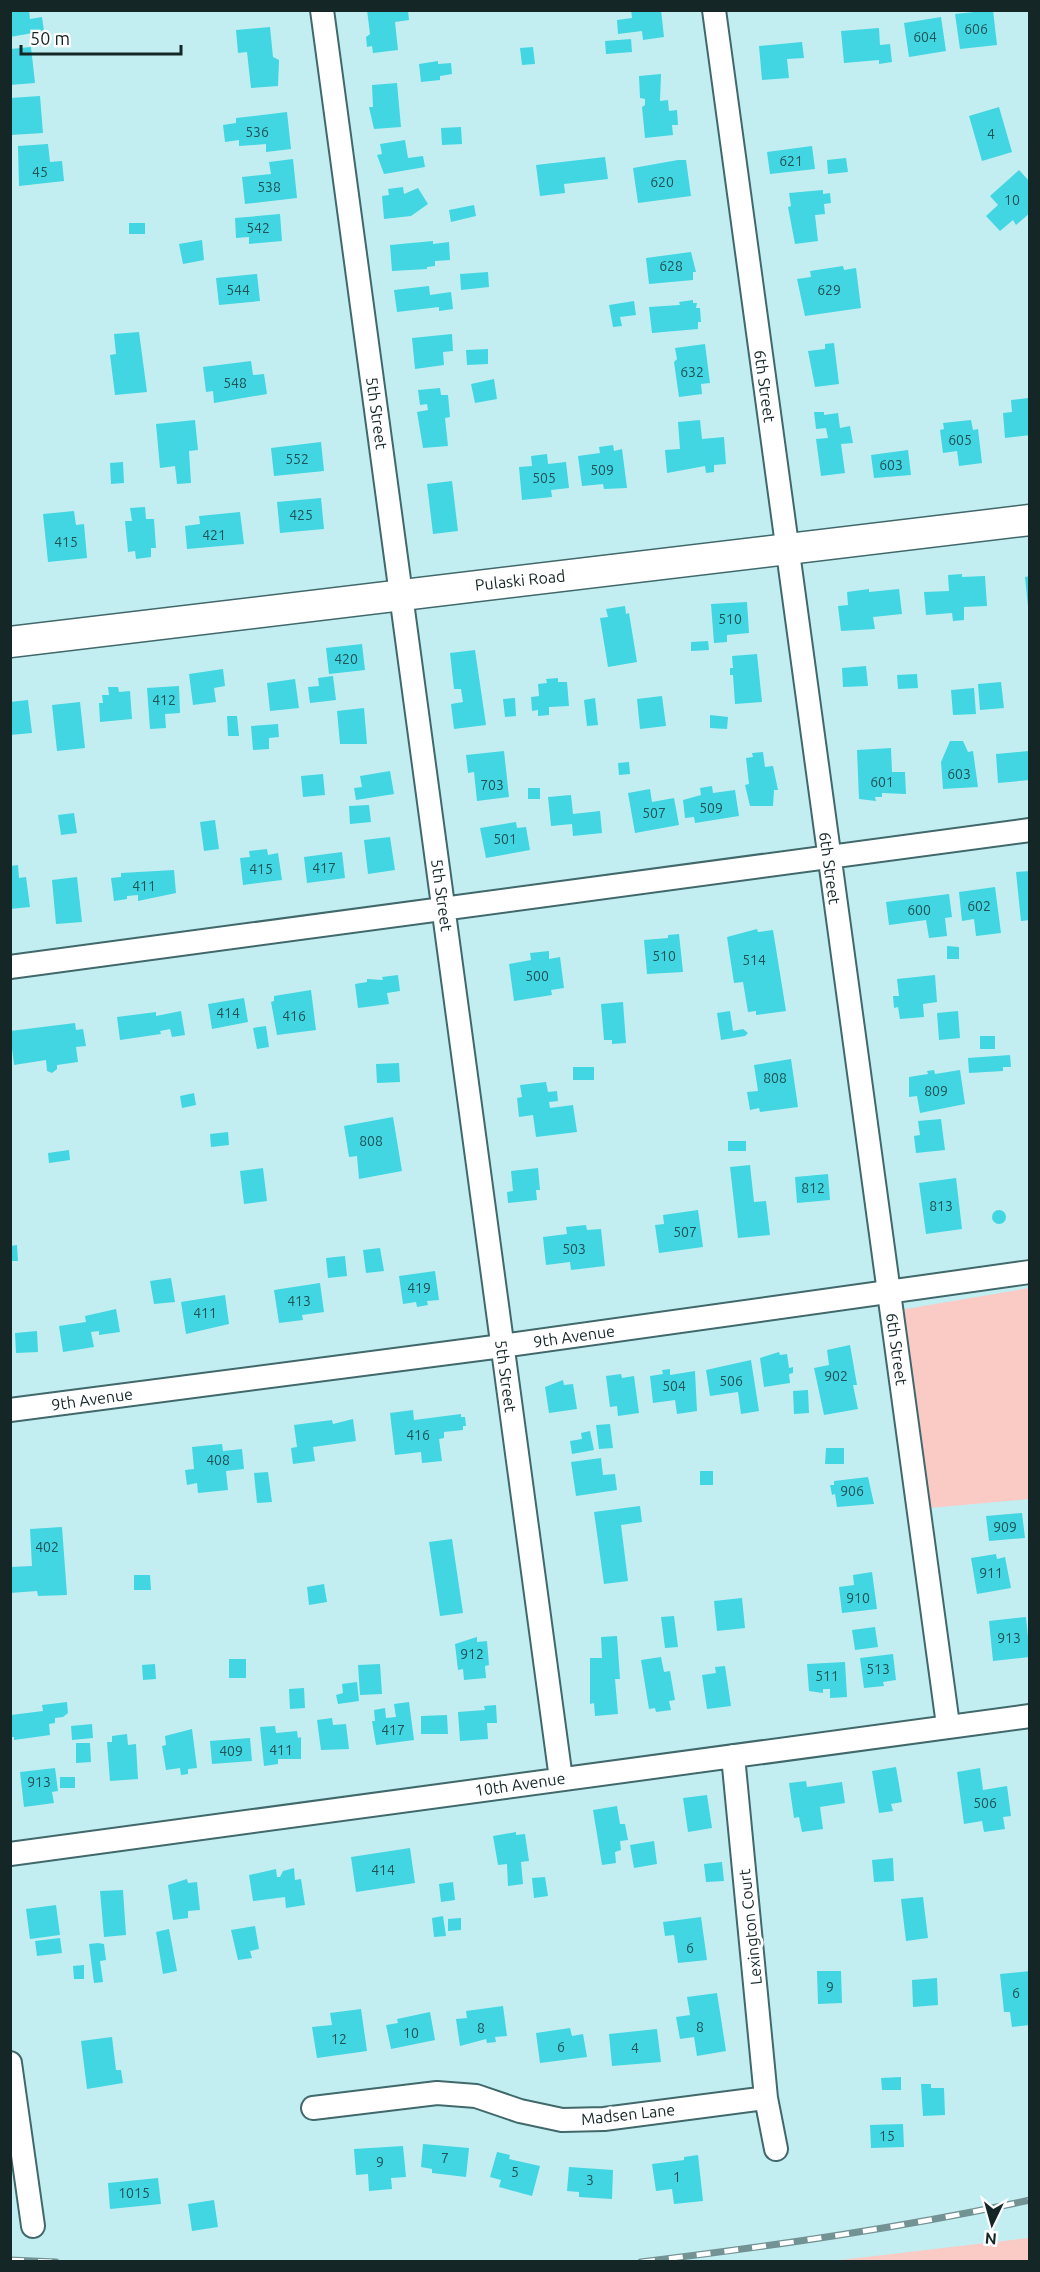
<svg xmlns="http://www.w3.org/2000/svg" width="1040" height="2272" font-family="Ubuntu,sans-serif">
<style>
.green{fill:#facac5}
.building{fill:#41d6e1}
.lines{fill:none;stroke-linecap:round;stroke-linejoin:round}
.minor-casing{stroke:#41686b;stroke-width:26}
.major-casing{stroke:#41686b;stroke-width:33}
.minor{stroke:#fff;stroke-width:22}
.major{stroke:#fff;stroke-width:30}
.rail-casing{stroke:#739294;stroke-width:7}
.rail{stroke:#fff;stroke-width:4.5;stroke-dasharray:14;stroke-linecap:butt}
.labels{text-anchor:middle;stroke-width:6;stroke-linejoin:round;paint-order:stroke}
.number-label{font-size:14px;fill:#205256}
.street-label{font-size:16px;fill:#152627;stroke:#fff}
</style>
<rect width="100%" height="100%" fill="#c3eef1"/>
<path class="green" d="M1029,1288V1499L929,1508L900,1310Z
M1029,2238V2261H832Z"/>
<path class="building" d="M10,10H29L30,19L42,17L44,31L10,37Z
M367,10H408L409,20L395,22L398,50L373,53L372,46L367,47L366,37L370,34Z
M631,10H661L664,37L643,40L642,31L618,34L617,20L632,18Z
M993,10L997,45L960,49L955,14Z
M941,17L946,51L909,57L904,23Z
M270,27L273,57L279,60L278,86L251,88L247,52L238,53L236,30Z
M879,28L880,45L890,44L892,62L879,64V60L844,63L841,31Z
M631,39L632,52L606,54L605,41Z
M802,42L804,58L787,59L789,78L762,80L759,46Z
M31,47L35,83L10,85V49Z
M533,47L535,64L522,65L520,48Z
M438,61V64L451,63L452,74L440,76V80L421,82L419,64Z
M661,74L660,101L668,100L669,111L677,110L678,125H672L673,135L645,138L642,107L645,105V99L640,98L639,76Z
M397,83L401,127L374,129L369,107H373L372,85Z
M40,96L43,133L11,135L10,98Z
M999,107L1012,152L982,161L969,116Z
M287,112L291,149L266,152V144L239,146V140L225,142L223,125L236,123V118Z
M461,127L462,144L442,145L441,128Z
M405,140L408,158L423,156L425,167L384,174L377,155L382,154L380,144Z
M48,144L50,162L62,161L64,181L19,186L18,146Z
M812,146L815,169L770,174L767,152Z
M605,157L608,179L564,184L565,193L540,196L536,165Z
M846,158L848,172L828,174L827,160Z
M293,159L297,198L245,204L242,177L271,174L269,162Z
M678,160H686L691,196L638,203L633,168Z
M1019,170L1030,182V213L1016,225L1013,220L1000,231L986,216L998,205L990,196Z
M403,187L404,194L418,188L428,204L411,216L384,219L382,196L389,195L388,189Z
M823,190V194L830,193L831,203L824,204L825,214L815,215L818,241L795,244L788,207L791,206L789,193Z
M474,205L476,216L451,222L449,210Z
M280,214L282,241L249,244V237L236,238L235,218Z
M129,223H145V234H129Z
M202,240L204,260L183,264L179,244Z
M433,241V244L449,242L450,260L435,261V266L427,267V269L392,271L390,245Z
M691,252L696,272H693V280L649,284L646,258Z
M843,266L844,270L856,268L861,308L805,316L797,279L811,277L810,271Z
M488,272L489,287L461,290L460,274Z
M257,274L260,301L219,305L216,278Z
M429,286L430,295L451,292L453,309L439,311V307L397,312L394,290Z
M693,300V303H697L696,308H700L701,322H698V329L652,333L649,307L680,305L679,302Z
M634,301L636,315L620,317L622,326L613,327L609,305Z
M139,332L147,392L115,395L110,355L116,354L114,334Z
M452,334L453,351L443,352L444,365L415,369L412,338Z
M834,343L839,384L815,387L808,351L825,349V344Z
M705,344L710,383L701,384L702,394L679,397L674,362L677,359L675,348Z
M488,349V364L467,365L466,350Z
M251,361L253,375L264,374L267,394L214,403L213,391L206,392L203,367Z
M494,379L497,399L475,403L471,384Z
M440,388L441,395H448L450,417L445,418L448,446L423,448L417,412L428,410L427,404L420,405L418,390Z
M1028,398L1030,435L1005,438L1003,413L1012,412L1011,400Z
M814,412H824V415L838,413L840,428L850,426L853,443L841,444L845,473L821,476L816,439L828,438L826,428L816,429Z
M195,420L198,450L189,451L191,483L177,484L175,466L160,468L156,424Z
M700,420L702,439L724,437L726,464L714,465V472L706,473L705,466L667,473L665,450L680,449L678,422Z
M971,420L973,430L978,429L982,463L959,466L957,451L943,453L940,430L944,429L943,423Z
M321,442L324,471L274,476L271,448Z
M613,445L614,451L622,449L627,488L604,489L603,484L582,486L578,456L600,453L599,447Z
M908,450L911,475L874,478L871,455Z
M547,454L548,464L566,462L569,488L551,490L552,497L522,500L519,467L532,466L531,456Z
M123,462L124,483L111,484L110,463Z
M452,481L458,531L433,534L427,484Z
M321,498L324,529L280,533L277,502Z
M145,507L146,519H154L156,548H151V557L136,559L135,551L128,552L125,521H132L130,508Z
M74,511L76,525L84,524L87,558L48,562L43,514Z
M240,512L244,544L187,549L185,526L200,524L199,516Z
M962,574V577L985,576L987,606L964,607V620L953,621L952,613L926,615L924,592L949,591L948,575Z
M1030,576V606H1028L1025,577Z
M869,589V592L899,589L902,614L873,617L875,629L841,631L838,606L848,605L847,592Z
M747,602L749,633L727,635V642L714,643L711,604Z
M625,606L626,614L629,613L637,662L608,667L600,618L608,617L606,609Z
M708,641L709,650L691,651V642Z
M362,644L365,670L329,674L326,648Z
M475,650L486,725L454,729L451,704L463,702L461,689H454L450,653Z
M757,654L762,702L735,704L733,675H730V668H733L732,656Z
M866,666L868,686L843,687L842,668Z
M223,669L225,686L214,688L216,702L193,705L189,674Z
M917,674L918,688L898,689L897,675Z
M333,676L336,700L310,703L308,687L319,686L318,678Z
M558,678V682H567L569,706L549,707V715L538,716V710L532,711L531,697L539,696L538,684L547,683L546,679Z
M295,679L299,708L270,711L267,683Z
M1001,682L1004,708L980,710L978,684Z
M179,686L180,713L165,714L166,728L150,729L147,688Z
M108,687H118L119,692L130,691L132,719L100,722L99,703H103L102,695H109Z
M974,688L976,714L953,715L951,690Z
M662,696L666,726L640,729L637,699Z
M515,698L516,716L505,717L503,699Z
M595,698L598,725L587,726L584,700Z
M28,700L32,733L10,735V702Z
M80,702L85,748L57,751L52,705Z
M364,708L367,744H340L337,711Z
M710,715L728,717L727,729L710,728Z
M227,716H237L239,736H228Z
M278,724L279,737L269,738V749L253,750L251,726Z
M950,741H963L968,752L973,751L978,787L943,789L941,762Z
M891,748L892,772H905L906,794L882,793V797H875L876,801L859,799L857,750Z
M504,751L509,797L477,801L474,772L468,773L466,755Z
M1028,751L1030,780L998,783L996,754Z
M763,752L765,767L773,766L778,790H774L773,806H750L745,785L749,784L746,758L753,757L752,753Z
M629,762L630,774L619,775L618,763Z
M390,771L394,794L356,800L354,788L362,787L360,776Z
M323,774L325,795L303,797L301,776Z
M712,786L713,793L735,790L739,816L695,823L694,817L685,818L683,800L701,795L700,788Z
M528,788H540V799H528Z
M650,789L652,802L674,798L679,825L635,833L628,793Z
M571,795L573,814L600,811L602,833L573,836L572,824L551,826L548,797Z
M369,805L371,822L350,824L349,806Z
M74,813L77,833L61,835L58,815Z
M215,820L219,849L204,851L200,822Z
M516,822L517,828L526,827L530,850L486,858L480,828Z
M390,837L395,870L368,874L364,840Z
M267,849L268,855L278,853L282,880L243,885L240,858L250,857L249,851Z
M342,852L345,878L307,883L304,857Z
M18,865L19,878L26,877L30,907L10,909V866Z
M174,870L176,893L138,901V895L127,896V899L114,901L111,878L121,877V873Z
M1030,871V920L1021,921L1016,872Z
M77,877L82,922L56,924L52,880Z
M995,887L1001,933L976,936L974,919L962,921L959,892Z
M949,894L952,917L945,918L947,936L929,938L926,920L889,925L886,902Z
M757,929L758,932L773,930L786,1011L756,1015V1011L748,1012L743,982L734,983L727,937Z
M679,934L683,972L647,974L644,940L668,938V935Z
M947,946L959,947V959H947Z
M549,951V959L560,957L564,988L551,990L552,995L514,1001L509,964L531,960L530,953Z
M398,975L400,991L387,993L389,1004L358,1008L355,984L367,982V979L383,980L382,977Z
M935,975L937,1002L923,1004L924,1017L900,1019L898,1007L894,1008L893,996H899L897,979Z
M311,990L316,1030L277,1035L271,1002L274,1001V996Z
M244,998L248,1022L212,1029L208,1004Z
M623,1002L626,1043L612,1044V1040H604L601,1004Z
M181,1011L185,1035L172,1037L170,1029L160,1031L161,1034L120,1040L117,1017L156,1012V1016Z
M730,1011L733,1031L743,1029L748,1033L745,1036L721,1040L717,1013Z
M958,1011L960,1038L939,1040L937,1013Z
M75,1023L76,1030L83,1029L86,1046L76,1047L78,1062L57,1065V1069L52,1073L47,1071L46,1060L14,1065L10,1031Z
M266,1026L269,1047L257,1049L253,1028Z
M980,1036H995V1049H980Z
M1010,1055L1011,1067H1003V1071L969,1073L968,1058Z
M791,1059L798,1107L760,1112L759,1108L750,1110L747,1092L758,1091L754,1065Z
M399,1063L400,1082L377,1083L376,1064Z
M573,1067H594V1080H573Z
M934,1070L935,1074L960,1070L965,1104L920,1113L917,1096L909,1097V1077L928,1074L927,1071Z
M546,1082L548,1092L557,1091L558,1101L549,1102L550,1108L573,1105L577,1132L536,1137L533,1115L519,1117L517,1098L522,1097L520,1085Z
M194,1093L196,1105L182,1108L180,1096Z
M393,1117L402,1171L359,1179L357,1156L349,1157L344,1126Z
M941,1119L945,1150L916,1153L914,1136L920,1135L918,1121Z
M228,1132L229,1145L211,1147L210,1134Z
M728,1141H746V1151H728Z
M69,1150L70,1160L49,1163L48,1153Z
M750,1165L754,1202L766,1201L770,1235L738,1238L730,1167Z
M263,1168L267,1201L244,1204L240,1171Z
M538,1168L540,1190H536L537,1200L508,1203L507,1192L513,1191L511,1171Z
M828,1174L830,1200L797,1203L795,1177Z
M956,1178L962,1229L926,1234L919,1183Z
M698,1210L703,1247L659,1253L655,1225L664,1224L663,1215Z
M992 1217a7 7 0 1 1 14 0a7 7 0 1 1-14 0Z
M586,1225L587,1230L601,1229L605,1266L571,1270L570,1262L546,1265L543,1237L567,1234L566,1227Z
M17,1245L18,1261H10V1246Z
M380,1248L384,1271L366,1273L363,1250Z
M345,1256L347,1276L328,1278L326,1258Z
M435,1271L439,1300L427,1301L428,1305L417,1307L416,1302L403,1304L399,1276Z
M171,1278L175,1302L154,1304L150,1281Z
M320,1283L324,1312L302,1315L303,1320L279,1323L274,1290Z
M225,1295L229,1324L186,1334L181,1302Z
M116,1309L120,1332L99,1335V1331L91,1332L94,1347L63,1352L59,1326L86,1322L85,1316Z
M37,1331L38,1352L16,1353L15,1333Z
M850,1345L857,1385H853L858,1409L824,1415L814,1368L829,1365L827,1350Z
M779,1352L780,1355L787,1354L789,1368L793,1367V1373L789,1374L790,1383L764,1387L760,1358Z
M751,1360L759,1411L741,1414L738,1392L710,1396L706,1370Z
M670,1369V1375L695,1371L697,1411L677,1414L675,1400L653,1403L650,1376L663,1374L662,1370Z
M621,1374L622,1378L634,1376L639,1413L618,1416L617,1406L610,1407L606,1376Z
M563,1380L564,1385L573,1384L577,1409L549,1413L545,1387Z
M808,1390L809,1413L794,1414L793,1391Z
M413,1410L414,1420L461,1414V1417H465L466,1426H463V1430L444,1432V1438L439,1439L442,1461L422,1463L421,1452L395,1455L390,1413Z
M353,1419L356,1441L313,1447L315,1461L293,1464L291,1448L297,1447L294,1425L332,1420L333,1424Z
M610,1424L613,1448L599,1449L596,1425Z
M590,1431L594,1450L572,1454L570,1441L582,1439L581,1433Z
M222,1444L223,1451L242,1449L244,1469L226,1471L228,1490L198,1493L197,1483L187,1485L185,1470L194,1469L192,1447Z
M826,1448H844V1464H825Z
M601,1458L603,1475L615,1474L617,1490L576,1496L571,1462Z
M700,1471H713V1485H700Z
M268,1472L272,1502L257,1503L254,1473Z
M868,1477L874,1504L837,1507L835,1494L832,1495L830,1485H834V1481Z
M640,1506L642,1522L621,1525L628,1581L604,1584L594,1512Z
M1022,1513L1025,1538L989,1541L986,1516Z
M62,1527L67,1595L38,1596L37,1591L10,1593V1567L32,1566L30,1529Z
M452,1539L463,1613L440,1616L429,1542Z
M996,1554L997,1559L1005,1557L1011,1588L977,1594L971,1558Z
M872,1572L877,1609L842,1613L839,1587L854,1585L853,1575Z
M134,1575H150L151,1590H134Z
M324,1584L327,1602L309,1605L307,1587Z
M742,1598L745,1628L717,1631L714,1601Z
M674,1616L678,1647L665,1648L661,1617Z
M1026,1617L1030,1657L993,1661L989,1621Z
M875,1627L878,1647L855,1650L852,1630Z
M617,1636L620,1679H615L618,1714L595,1716L594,1703L590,1704V1658H602L601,1637Z
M477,1637V1642L487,1641L489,1665L485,1666L486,1678L464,1680L463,1669L458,1670L455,1644Z
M893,1654L896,1680L883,1682L884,1686L864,1688L860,1658Z
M661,1657L664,1672L670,1671L675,1700L669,1701L671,1710L656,1712L655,1708L649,1709L641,1660Z
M229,1659H246V1678H229Z
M845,1662L847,1697L830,1698V1689H823V1693L809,1691L807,1664Z
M155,1664L156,1679L143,1680L142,1665Z
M380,1664L382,1694L360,1695L358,1665Z
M725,1666L731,1706L707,1709L702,1675L716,1673L715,1667Z
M357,1682L359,1701L338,1704L336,1695L343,1693L342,1684Z
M304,1688L305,1708L290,1709L289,1689Z
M67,1702L68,1713L63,1717L55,1718V1723L49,1724L50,1735L14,1740V1737H10L11,1715L43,1711L42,1705Z
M409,1702L414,1740L376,1745L372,1721H375L374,1710L385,1708L386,1718L396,1717L394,1704Z
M496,1705L497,1723H487L488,1739L460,1741L458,1712L485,1710L484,1706Z
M447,1715L448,1734H421V1716Z
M332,1718L333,1725L346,1724L349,1749L321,1750L317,1720Z
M92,1724L93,1738L72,1740L71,1726Z
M275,1726L276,1733L297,1731L298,1738L301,1737V1759H278V1764L264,1766L260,1727Z
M192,1729L197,1768L188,1769V1774L181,1775L180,1768L166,1770L162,1746L166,1745L165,1736Z
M127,1734L128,1745L136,1744L138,1779L110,1781L107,1742H112V1736Z
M250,1738L252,1761L212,1764L210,1741Z
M76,1743H90L91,1762L76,1763Z
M896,1767L902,1802L891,1804L893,1811L879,1813L872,1771Z
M55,1768L58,1791L52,1792L54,1803L24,1807L20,1772Z
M980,1768L983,1790L1007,1786L1011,1816L1003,1817L1005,1829L984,1832L982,1821L964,1824L957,1772Z
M60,1777H75V1788H60Z
M806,1781L807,1787L842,1782L845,1803L820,1807L823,1829L802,1832L799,1817L794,1818L789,1783Z
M707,1795L712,1828L688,1832L683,1798Z
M617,1806L620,1824H625L628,1840L620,1841L621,1850L615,1852L616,1863L602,1865L593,1810Z
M516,1832V1835L525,1834L529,1861L521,1862L523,1884L508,1886L507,1864L498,1865L493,1836Z
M654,1841L657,1864L634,1868L630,1845Z
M410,1848L415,1883L356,1892L351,1857Z
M893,1858L894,1881L874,1882L872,1860Z
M722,1862L724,1881L706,1882L704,1864Z
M294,1868L295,1880L301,1879L305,1905L286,1908L285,1897L253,1901L249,1875L276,1869L277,1877H280L283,1871Z
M545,1877L548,1896L534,1898L532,1878Z
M187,1879L188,1883L197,1882L200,1910L188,1911V1918L173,1920L168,1885Z
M453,1882L455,1900L441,1902L439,1884Z
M123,1890L126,1935L104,1937L100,1891Z
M923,1897L928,1938L906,1941L901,1899Z
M56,1905L60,1935L30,1939L26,1909Z
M443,1916L446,1936L434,1937L432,1918Z
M701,1917L707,1960L678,1963L674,1935L665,1936L663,1922Z
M461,1918V1930L448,1931V1919Z
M255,1926L259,1949L250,1951L252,1958L238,1960L231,1930Z
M169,1929L177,1971L163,1974L156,1932Z
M60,1938L62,1953L37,1956L35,1941Z
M98,1943L104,1944L106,1960L100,1961L103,1982L94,1983L89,1944Z
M84,1965V1979H74L73,1966Z
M817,1971H841L842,2003L818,2004Z
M1030,1971V2025L1012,2027L1010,2012H1004L1000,1974Z
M937,1978L938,2005L913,2007L912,1980Z
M717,1993L726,2051L697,2056L694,2037L680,2039L676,2017L690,2015L687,1997Z
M503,2006L507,2036L495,2037L496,2042L487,2043L486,2039L460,2046L456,2019L467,2018L466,2011Z
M361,2009L367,2051L317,2058L312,2027L332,2025L330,2013Z
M430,2012L435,2040L391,2049L386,2025L398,2023L397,2019Z
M570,2028L572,2036L583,2034L587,2057L540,2063L536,2033Z
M657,2029L661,2062L612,2066L609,2034Z
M112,2037L116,2070H121L123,2083L87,2089L81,2041Z
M901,2077V2090H882L881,2078Z
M921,2084H931V2088H944L945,2115L923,2116Z
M903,2124L904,2147L871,2148L870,2125Z
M423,2144L469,2148L466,2177L432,2173V2169L421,2167Z
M403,2146L406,2177L391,2178L392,2189L369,2191L368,2174L356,2175L354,2149Z
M497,2152L510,2155L509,2159L540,2166L532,2196L499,2187L501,2180L490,2177Z
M698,2155L703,2201L674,2204L672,2189L656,2191L652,2164L684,2160V2157Z
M569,2167L613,2170L612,2199L579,2197V2192L567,2191Z
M158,2178L161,2204L110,2209L108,2183Z
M214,2200L218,2227L192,2231L188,2204Z"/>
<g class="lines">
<g class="minor-casing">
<path id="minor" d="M322,10L561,1779
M714,10L948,1725
M10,967L1030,830
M10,1410L502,1346L1030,1272
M733,1756L766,2098L776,2149
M10,1854L1030,1716
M10,2063L33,2226
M313,2108L437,2093L476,2096L520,2111L562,2120L604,2119L766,2098"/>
</g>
<g class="major-casing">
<path id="major" d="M10,642L1030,520"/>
</g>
<use href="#minor" class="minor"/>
<use href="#major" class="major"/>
<g class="rail-casing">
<path id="rail" d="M10,2260L56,2262
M641,2262C772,2246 901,2228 1030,2200"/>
</g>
<use href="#rail" class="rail"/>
</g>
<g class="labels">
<g class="number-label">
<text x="976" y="34">606</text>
<text x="925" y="42">604</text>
<text x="257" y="137">536</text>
<text x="991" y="139">4</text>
<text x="791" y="166">621</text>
<text x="40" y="177">45</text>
<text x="662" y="187">620</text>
<text x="269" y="192">538</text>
<text x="1012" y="205">10</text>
<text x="258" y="233">542</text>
<text x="671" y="271">628</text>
<text x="238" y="295">544</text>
<text x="829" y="295">629</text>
<text x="692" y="377">632</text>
<text x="235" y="388">548</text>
<text x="960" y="445">605</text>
<text x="297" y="464">552</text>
<text x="891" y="470">603</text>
<text x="602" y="475">509</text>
<text x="544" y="483">505</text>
<text x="301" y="520">425</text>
<text x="214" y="540">421</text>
<text x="66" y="547">415</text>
<text x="730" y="624">510</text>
<text x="346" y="664">420</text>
<text x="164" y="705">412</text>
<text x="959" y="779">603</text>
<text x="882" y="787">601</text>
<text x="492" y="790">703</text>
<text x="711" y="813">509</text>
<text x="654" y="818">507</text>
<text x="505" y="844">501</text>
<text x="324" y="873">417</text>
<text x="261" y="874">415</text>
<text x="144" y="891">411</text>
<text x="979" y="911">602</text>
<text x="919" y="915">600</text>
<text x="664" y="961">510</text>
<text x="754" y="965">514</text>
<text x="537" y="981">500</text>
<text x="228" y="1018">414</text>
<text x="294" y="1021">416</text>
<text x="775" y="1083">808</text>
<text x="936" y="1096">809</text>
<text x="371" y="1146">808</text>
<text x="813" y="1193">812</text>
<text x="941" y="1211">813</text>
<text x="685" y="1237">507</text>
<text x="574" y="1254">503</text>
<text x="419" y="1293">419</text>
<text x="299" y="1306">413</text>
<text x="205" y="1318">411</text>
<text x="836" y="1381">902</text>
<text x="731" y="1386">506</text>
<text x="674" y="1391">504</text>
<text x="418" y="1440">416</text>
<text x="218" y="1465">408</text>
<text x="852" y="1496">906</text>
<text x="1005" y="1532">909</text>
<text x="47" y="1552">402</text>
<text x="991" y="1578">911</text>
<text x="858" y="1603">910</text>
<text x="1009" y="1643">913</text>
<text x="472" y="1659">912</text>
<text x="878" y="1674">513</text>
<text x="827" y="1681">511</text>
<text x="393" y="1735">417</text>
<text x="281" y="1755">411</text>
<text x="231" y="1756">409</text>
<text x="39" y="1787">913</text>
<text x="985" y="1808">506</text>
<text x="383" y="1875">414</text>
<text x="690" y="1953">6</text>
<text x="830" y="1992">9</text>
<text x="1016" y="1998">6</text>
<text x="700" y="2032">8</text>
<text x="481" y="2033">8</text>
<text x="411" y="2038">10</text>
<text x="339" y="2044">12</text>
<text x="561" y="2052">6</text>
<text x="635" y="2053">4</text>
<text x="887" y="2141">15</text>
<text x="445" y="2163">7</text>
<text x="380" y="2167">9</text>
<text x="515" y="2177">5</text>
<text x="677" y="2182">1</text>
<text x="590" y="2185">3</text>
<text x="134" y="2198">1015</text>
</g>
<g class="street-label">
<text transform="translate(765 386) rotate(82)" y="6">6th Street</text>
<text transform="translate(377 413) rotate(82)" y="6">5th Street</text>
<text transform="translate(520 580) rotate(-6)" y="6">Pulaski Road</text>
<text transform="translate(830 868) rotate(82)" y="6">6th Street</text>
<text transform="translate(442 895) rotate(82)" y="6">5th Street</text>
<text transform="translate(574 1336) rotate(-8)" y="6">9th Avenue</text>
<text transform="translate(897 1349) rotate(82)" y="6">6th Street</text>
<text transform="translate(506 1376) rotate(82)" y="6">5th Street</text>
<text transform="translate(92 1399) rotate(-8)" y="6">9th Avenue</text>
<text transform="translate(520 1784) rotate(-8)" y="6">10th Avenue</text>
<text transform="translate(750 1927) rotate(-96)" y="6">Lexington Court</text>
<text transform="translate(628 2114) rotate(-6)" y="6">Madsen Lane</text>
</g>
</g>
<rect width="1040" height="2272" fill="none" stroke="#152627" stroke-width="24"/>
<g transform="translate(992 2224) rotate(185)" stroke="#ffffff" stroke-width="4.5" paint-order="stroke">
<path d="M0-4.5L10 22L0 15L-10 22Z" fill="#152627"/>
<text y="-9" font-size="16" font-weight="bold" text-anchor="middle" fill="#152627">N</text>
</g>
<path d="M21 45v9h160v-9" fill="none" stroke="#152627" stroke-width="3"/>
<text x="30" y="45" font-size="18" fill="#152627" stroke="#ffffff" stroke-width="4.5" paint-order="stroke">50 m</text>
</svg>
